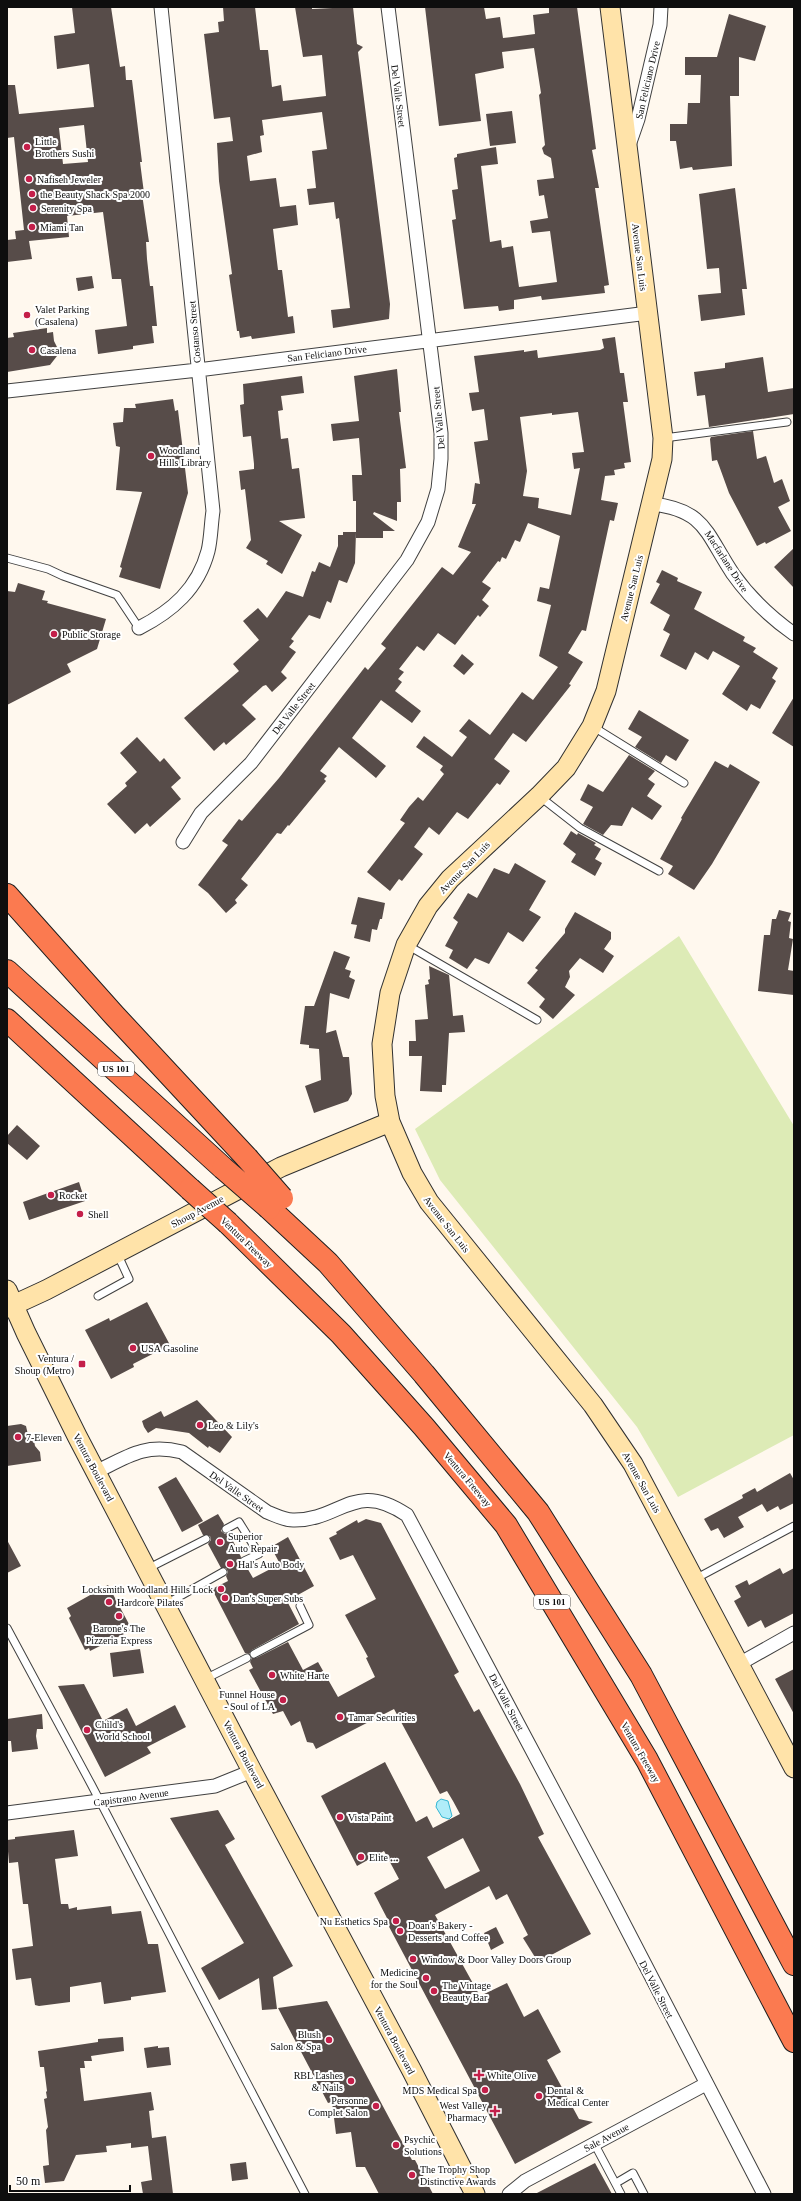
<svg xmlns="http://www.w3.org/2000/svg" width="801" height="2201" font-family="'Times New Roman',serif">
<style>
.green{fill:#ddebb6}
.water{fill:#b0edf9;stroke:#34b6d3}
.building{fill:#574c49;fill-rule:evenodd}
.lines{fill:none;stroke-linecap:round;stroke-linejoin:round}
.lane-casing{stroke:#414141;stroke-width:9}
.street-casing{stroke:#414141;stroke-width:15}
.secondary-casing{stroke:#303030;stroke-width:21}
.highway-casing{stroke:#1f1f1f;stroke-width:24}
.lane{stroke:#fff;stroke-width:7}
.street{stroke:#fff;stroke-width:13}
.secondary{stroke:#ffe3a9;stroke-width:19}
.highway{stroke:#fb7a50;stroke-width:22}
.highway-bridge-casing{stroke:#1f1f1f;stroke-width:24;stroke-linecap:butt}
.highway-bridge{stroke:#fb7a50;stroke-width:22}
.poi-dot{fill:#c41f4a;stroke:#fff;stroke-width:1.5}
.labels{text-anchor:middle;stroke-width:4;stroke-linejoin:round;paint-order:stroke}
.shield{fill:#fff;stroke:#565656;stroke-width:1}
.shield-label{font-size:9px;font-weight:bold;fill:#0e0e0e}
.street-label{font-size:10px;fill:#0e0e0e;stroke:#fff}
.poi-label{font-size:10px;fill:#0e0e0e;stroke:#fff;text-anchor:start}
</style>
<rect width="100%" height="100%" fill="#fff8ee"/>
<path class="green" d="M679,936L794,1126V1435L678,1497L637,1427L440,1180L415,1129Z"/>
<path class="water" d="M441,1799L448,1801L452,1816L449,1819L442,1817L436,1807L437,1802Z"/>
<path class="building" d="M72,7H111L120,67L125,66L126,80H132L142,162H140L144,193L142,194L149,242H146L147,259L150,286H153L157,326H152L154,343L133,346V349L98,354L95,330L127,326L121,279H112L103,212L67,216L69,237L29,241L32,259L7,262V240L16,239L15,231L24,230L14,137L7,138V85H15L19,114L94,107L89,64L57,69L54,36L75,33ZM84,125L88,162L63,164L59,128Z
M223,7H255L260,50H268L272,87L281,85L283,101L326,96L322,55L303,57L295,7H312V9L353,7L357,44L363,47L358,52L390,304L389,319L333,328L331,310L350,308L339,218L336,219L334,202L309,205L307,189L316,188L312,151L327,149L322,112L291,116L262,120L264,135L260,136L262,152L247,156L250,181L276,178L280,207L296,205L298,225L273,229L278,270H282L288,317L293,316L295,333L252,339L251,336L240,338L239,331H237L229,275L232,274L219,181L217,143L233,141L230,117L214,119L204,34L219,32L218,22L224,21Z
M425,7H484L486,19L500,17L503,38L535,34L533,15L549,13V7H577L596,149L592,150L599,188H595L609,285L604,286L605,293L542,300L541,296L514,300V309L499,311L498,306L464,309L452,220L456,219L452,190L458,189L454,158L457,157V154L496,147L498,164L481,166L490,242L501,240L502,248L513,246L519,287L557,282L550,231L532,233L530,221L548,218L544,195L539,196L537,180L554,178L551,158L544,154L542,148L545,145L539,95L541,93L534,48L502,52L504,68L475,74L481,121L439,126Z
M729,14L766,26L755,61L739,57V96H730L732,166L693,170L692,167L680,169L676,141H670V124H687L688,103H700L701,75H685V57H717Z
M512,111L516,143L490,146L486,114Z
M735,188L747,289H742L745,315L701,321L698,295L721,293L719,268L707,269L699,194Z
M92,276L94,288L78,291L76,278Z
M47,328V333L53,332L54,341L58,349L57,356L50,365L7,372V338L14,337L13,333Z
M615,337L620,373H624L628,402H623L631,462L624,463L625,468L614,470L615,475L605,476L601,500L618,503L614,521L610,520L586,631L582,630L568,653L583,662L569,684L571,685L526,742L513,733L494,759L510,771L500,785L497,783L468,819L457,812L439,835L429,827L414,847L423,854L402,881L399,879L390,891L367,872L405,823L400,820L409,807L418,797L423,801L444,774L440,770L443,766L416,747L424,736L452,757L467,737L459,731L469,719L490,735L522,692L533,700L558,667L539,656L551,605L537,601L540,587L549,589L560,536L528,523L520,542L515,540L506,559L502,557L500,562L498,561L482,582L491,588L482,600L489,606L480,617L478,615L455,645L438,633L424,651L417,646L399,669L404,672L398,679L402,682L395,691L421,711L412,723L381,700L352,738L386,766L376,778L339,747L320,771L327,776L324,779L326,781L289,826L288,825L281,834L277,833L241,879L248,885L235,900L237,903L226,913L208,893L198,885L228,845L222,841L239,819L242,821L279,778L365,667L368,670L386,648L381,644L442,567L453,575L471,552L458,547L476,504H472L475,483L480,484L474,442L488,440L484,409L472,411L469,393L479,392L474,356L524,350V352L537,350L538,358L600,350L604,348L602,339ZM578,412L584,452L572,453L574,469L580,468L571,515L538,508L539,498L523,496L527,471L520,417L552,413V415Z
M763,357L768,392L794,388V414L709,427L705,395L697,396L694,372L725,368V363Z
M397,369L401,412H399L406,468L400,469L401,502H397V521L374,512L373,514L395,531H383V538H356V501H353L352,475H362L359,438L333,441L331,424L359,421L354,376Z
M302,376L304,393L281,396L283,410L278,411L281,439L288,438L292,469L299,468L305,518L279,521L302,535L282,574L266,564L268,561L246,548L251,540L245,489L241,490L239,471L254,469V464L251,436L243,437L240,405L244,404L243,384Z
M173,399L175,411L178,410L188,493L160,589L119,577L122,568L120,567L142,492L116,490L120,447L116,446L113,423L123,422L124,408H136L135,404Z
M753,431L757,459L766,456L774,483L782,479L790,501L778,507L791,531L766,544L765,542L757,546L729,493L717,460L712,461L710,439L711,437Z
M343,532H356L355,563L347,583L339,580L331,603L327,601L320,619L309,615L291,639L294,641L289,647L296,652L281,672L287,678L272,692L266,685L263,686L242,705L256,719L226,745L224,742L214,751L184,718L239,671L233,664L259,640L243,621L258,608L267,618L286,591L303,597L312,571L315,572L319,562L330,567L338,546V535H343Z
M794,548V588L774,567Z
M662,570L678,578L677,581L702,592L694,609L745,637L743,641L756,648L753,652L778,668L772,678L776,681L760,709L751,704L747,711L722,694L740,666L713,651L708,660L695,652L686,670L660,656L670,634L663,630L670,615L650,603L660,584L656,582Z
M18,583L45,591L42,600L48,601L47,603L106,619L97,649L67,664L71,672L7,705V591L15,592Z
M462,654L474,664L464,675L453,666Z
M794,697V747L772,733Z
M639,710L689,740L676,761L666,755L661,763L635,747L642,737L628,729Z
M137,737L160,762L164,758L181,778L171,787L181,799L150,827L147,823L135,834L107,804L127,786L125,783L137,772L120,753Z
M629,755L655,771L648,779L655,784L647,796L662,806L652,820L632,807L622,826L611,825L603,835L583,824L593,807L580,800L588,784L603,792Z
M715,761L728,768L730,764L760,782L712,864L694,890L668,874L673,866L660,859L682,819L681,818Z
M571,831L577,835L578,833L596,843L594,845L601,849L595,859L602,863L595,876L571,862L576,854L563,844Z
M515,863L546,881L529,910L541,917L523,942L508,932L489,964L475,958L467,969L449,958L453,950L445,946L458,922L453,918L468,893L477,898L494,868L509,874Z
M358,897L385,903L382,919H380L377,930L372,929L370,942L354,938L357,925L351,924Z
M779,910L791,913L788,921L791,922L789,938L793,939L788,970L794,971V995L758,991L764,935H770L772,919H776Z
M575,912L611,932V939L604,949L614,956L603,973L580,958L569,971L570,977L565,987L575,995L553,1019L539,1007L545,999L527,983L538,970L535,968L565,933V929Z
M334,951L350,957L345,969L351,971L349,977L355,980L349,999L330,993L326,1033L336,1030L343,1057H349L352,1094L348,1101L314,1113L305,1086L321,1080L319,1049L309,1048V1045L300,1044L305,1006H314Z
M429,966L449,975L453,1016L463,1015L465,1032L449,1033L446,1085H442V1092L420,1091L422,1056H409V1041H416L415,1020L428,1019L425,985L429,984L428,980L430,979Z
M17,1125L40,1146L27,1160L7,1143V1136Z
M79,1182L85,1201L29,1220L23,1202Z
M147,1302L170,1345L133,1364L134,1367L111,1379L85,1330L109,1318L110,1321Z
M197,1400L232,1437L220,1453L209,1446L208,1448L189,1433L156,1428L148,1433L144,1427L142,1421L161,1411L164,1417Z
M21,1424L26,1426L28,1435L34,1441L35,1446L40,1452L41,1461L7,1466V1426Z
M790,1473L794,1480V1503L780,1510L778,1506L767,1512L762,1504L738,1517L744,1527L724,1538L718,1528L711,1531L704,1519L743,1498L742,1495L755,1488L757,1492Z
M176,1477L203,1521L182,1532L158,1487Z
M218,1514L224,1524L221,1531L225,1534L229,1533L241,1557L240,1563L246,1566L253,1578L280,1564L271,1547L288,1537L314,1586L287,1601L299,1624L252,1650L249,1654L245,1653L212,1589L228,1581L226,1576L228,1572L226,1568H221L208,1544L211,1540L210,1536L203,1535L198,1525Z
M366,1519L381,1523L459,1672L454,1675L474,1712L479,1709L520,1784L544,1834L538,1837L591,1934L538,1962L523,1938L528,1935L507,1894L496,1900L489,1886L435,1915L480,1996L507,1983L524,2017L538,2009L561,2052L547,2060L579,2119L593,2122L515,2164L386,1921L388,1920L374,1893L399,1879L384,1851L357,1866L321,1796L385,1762L416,1822L427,1816L433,1828L460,1814L453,1801L447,1791L440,1794L394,1709L316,1749L313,1743L307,1742L300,1721L291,1726L283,1711L273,1714L249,1670L253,1668L250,1662L252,1658H256L288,1642L303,1670L318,1662L338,1697L375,1677L366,1658L368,1657L345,1615L376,1599L353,1555L340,1560L329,1538L337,1534L336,1532L357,1520L358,1523ZM463,1838L480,1871L445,1889L427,1857Z
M7,1540L21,1566L7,1573Z
M780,1568L783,1574L794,1568V1613L765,1628L761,1620L748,1627L734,1601L741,1597L735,1586L747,1580L749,1585Z
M108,1585L130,1626L128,1627L130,1631L90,1651L89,1648L85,1650L69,1618L71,1616L67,1608Z
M140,1649L144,1673L113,1677L110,1653Z
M794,1669V1714L775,1679Z
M84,1684L103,1721L127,1708L136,1726L175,1705L186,1727L147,1747L151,1753L105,1777L58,1686Z
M42,1714L43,1729H37L36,1736L38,1749L12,1752L11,1741H7V1719Z
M218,1810L235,1839L225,1845L293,1966L273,1977L277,2009L262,2010L259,1978L219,2000L201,1968L244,1943L170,1818Z
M74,1830L78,1856L55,1859L61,1904H68L69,1909L77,1907V1910L111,1906L112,1914L141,1911L148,1944H158L166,1992L131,1997V2000L104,2004L101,1982L70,1987V2002L39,2006L35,2005L31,1978L16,1980L12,1949L33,1946L28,1904H23L18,1862L9,1863L7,1840L15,1839V1837Z
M496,1927L504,1943L491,1950L484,1933Z
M327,2001L394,2127L412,2160H415L433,2194H379L365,2167H356L351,2132L336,2134L332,2102L328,2103L278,2008Z
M123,2037L124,2051L91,2056L92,2061H84L85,2068H80L84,2101L151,2092L154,2110L149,2111L152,2138L166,2136L173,2194H143L141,2182L152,2180L148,2146L131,2148V2143L106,2146L107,2152L76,2155L64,2181L45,2183L43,2166L49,2165L46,2130L48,2127L44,2099L47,2098L46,2092L47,2091L44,2067H40L38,2051L98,2042V2039Z
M158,2046V2048L169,2047L171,2065L147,2068L144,2048Z
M246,2162L248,2179L232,2181L230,2164Z
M595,2163L612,2194H535Z"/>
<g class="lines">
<g class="lane-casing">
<path id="lane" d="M664,438L787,422
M7,558L48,569L63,576L117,595L139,628
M592,726L684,783
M539,796L580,828L659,871
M407,945L537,1020
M98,1296L129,1279L117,1253
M226,1529L239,1522L259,1554L244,1561
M147,1569L206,1539
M695,1579L794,1526
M166,1604L223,1572
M7,1628L91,1784L305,2194
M254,1654L309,1625L300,1606
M205,1679L247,1658
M594,2143L621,2194
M616,2183L633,2173L644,2194"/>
</g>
<g class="street-casing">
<path id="street" d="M629,145L638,119L660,25L661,7
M7,391L198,370L648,313
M652,504C706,510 706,534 733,574C750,598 770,617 794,634
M139,628C172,611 198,589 208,551C211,539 211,524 213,511L161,7
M183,842L201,813L251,763L407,560L428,522L438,489L441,459V433L388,7
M96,1472C128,1456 145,1443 182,1452L267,1512C275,1515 284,1520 293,1520C341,1521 354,1479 407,1515L609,1895L764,2194
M739,1664L794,1633
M7,1813L215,1786L252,1771
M509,2194L525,2181L706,2084"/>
</g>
<g class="secondary-casing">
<path id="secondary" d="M610,7L663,438L662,459L606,691L592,726L566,768L539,796L450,879L428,906L406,945L390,993L382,1044L385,1096L390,1122L412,1173L429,1202L593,1405L633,1464L794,1768
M7,1290L26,1333L77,1436L252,1771L412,2071L475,2194
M7,1308L46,1290L281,1167L390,1122"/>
</g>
<g class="highway-casing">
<path id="highway" d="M7,895L114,1015L247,1158
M7,971L223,1168
M7,1020L190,1189
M269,1208L328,1263L424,1374L538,1512L641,1675L794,1964
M228,1223L341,1334L424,1427L506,1525L647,1760L794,2041"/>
</g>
<use href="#lane" class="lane"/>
<use href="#street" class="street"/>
<use href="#secondary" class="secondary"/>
<use href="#highway" class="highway"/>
<g class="highway-bridge-casing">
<path id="highway-bridge" d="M247,1158L282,1198
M223,1168L269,1208
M190,1189L228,1223"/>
</g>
<use href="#highway-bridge" class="highway-bridge"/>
</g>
<g class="poi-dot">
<circle cx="27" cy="147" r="4"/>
<circle cx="29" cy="179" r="4"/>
<circle cx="32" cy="194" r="4"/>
<circle cx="33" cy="208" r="4"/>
<circle cx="32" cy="227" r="4"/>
<circle cx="27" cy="315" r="4"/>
<circle cx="32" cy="350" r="4"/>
<circle cx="151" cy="456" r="4"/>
<circle cx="54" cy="634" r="4"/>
<circle cx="51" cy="1195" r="4"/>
<circle cx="80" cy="1214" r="4"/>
<circle cx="133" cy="1348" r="4"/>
<rect x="78" y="1360" width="8" height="8" rx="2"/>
<circle cx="200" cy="1425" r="4"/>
<circle cx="18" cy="1437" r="4"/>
<circle cx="220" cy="1542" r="4"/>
<circle cx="230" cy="1564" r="4"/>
<circle cx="221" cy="1589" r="4"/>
<circle cx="225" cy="1598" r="4"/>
<circle cx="109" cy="1602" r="4"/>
<circle cx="119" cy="1616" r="4"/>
<circle cx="272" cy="1675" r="4"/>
<circle cx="283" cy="1700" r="4"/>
<circle cx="340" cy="1717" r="4"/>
<circle cx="87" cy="1730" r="4"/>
<circle cx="340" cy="1817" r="4"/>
<circle cx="361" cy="1857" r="4"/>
<circle cx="396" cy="1921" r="4"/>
<circle cx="400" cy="1931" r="4"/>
<circle cx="413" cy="1959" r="4"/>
<circle cx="426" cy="1978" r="4"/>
<circle cx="434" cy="1991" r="4"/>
<circle cx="329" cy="2040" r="4"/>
<path d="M477 2069h4v4h4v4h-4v4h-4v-4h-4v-4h4z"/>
<circle cx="351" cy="2081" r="4"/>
<circle cx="485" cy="2090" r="4"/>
<circle cx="539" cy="2096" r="4"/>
<circle cx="376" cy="2106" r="4"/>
<path d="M493 2105h4v4h4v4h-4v4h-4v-4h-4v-4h4z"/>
<circle cx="396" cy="2145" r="4"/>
<circle cx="412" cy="2175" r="4"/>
</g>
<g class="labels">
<g class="shield">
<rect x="98" y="1062" width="36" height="14" rx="3"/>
<rect x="534" y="1595" width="36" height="14" rx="3"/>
</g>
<g class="shield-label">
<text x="116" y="1072">US 101</text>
<text x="552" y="1605">US 101</text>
</g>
<g class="street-label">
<text transform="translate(647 80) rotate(-77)" y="4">San Feliciano Drive</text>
<text transform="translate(399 96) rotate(83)" y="4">Del Valle Street</text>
<text transform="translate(640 257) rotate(83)" y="4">Avenue San Luis</text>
<text transform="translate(194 332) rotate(-95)" y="4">Costanso Street</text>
<text transform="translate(327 353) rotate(-7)" y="4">San Feliciano Drive</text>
<text transform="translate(438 418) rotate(-95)" y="4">Del Valle Street</text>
<text transform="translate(727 561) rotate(57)" y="4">Macfarlane Drive</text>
<text transform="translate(631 588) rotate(-76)" y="4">Avenue San Luis</text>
<text transform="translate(293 708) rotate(-52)" y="4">Del Valle Street</text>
<text transform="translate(464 867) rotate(-46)" y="4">Avenue San Luis</text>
<text transform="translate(197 1211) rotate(-28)" y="4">Shoup Avenue</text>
<text transform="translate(447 1224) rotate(52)" y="4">Avenue San Luis</text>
<text transform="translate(247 1242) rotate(44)" y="4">Ventura Freeway</text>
<text transform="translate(94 1467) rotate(62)" y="4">Ventura Boulevard</text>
<text transform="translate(468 1479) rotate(50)" y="4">Ventura Freeway</text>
<text transform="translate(642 1482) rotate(61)" y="4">Avenue San Luis</text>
<text transform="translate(237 1491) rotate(35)" y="4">Del Valle Street</text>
<text transform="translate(507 1702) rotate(62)" y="4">Del Valle Street</text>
<text transform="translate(641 1752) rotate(60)" y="4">Ventura Freeway</text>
<text transform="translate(244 1754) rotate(62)" y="4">Ventura Boulevard</text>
<text transform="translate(131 1797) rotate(-8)" y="4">Capistrano Avenue</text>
<text transform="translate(657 1989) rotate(63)" y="4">Del Valle Street</text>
<text transform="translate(395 2040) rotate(62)" y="4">Ventura Boulevard</text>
<text transform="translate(606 2137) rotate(-28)" y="4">Sale Avenue</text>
</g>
<g class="poi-label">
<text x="35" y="145">Little<tspan x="35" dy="12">Brothers Sushi</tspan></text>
<text x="37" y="183">Nafiseh Jeweler</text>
<text x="40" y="198">the Beauty Shack Spa 2000</text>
<text x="41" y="212">Serenity Spa</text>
<text x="40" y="231">Miami Tan</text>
<text x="35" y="313">Valet Parking<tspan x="35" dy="12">(Casalena)</tspan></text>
<text x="40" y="354">Casalena</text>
<text x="159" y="454">Woodland<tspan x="159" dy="12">Hills Library</tspan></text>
<text x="62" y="638">Public Storage</text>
<text x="59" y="1199">Rocket</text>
<text x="88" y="1218">Shell</text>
<text x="141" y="1352">USA Gasoline</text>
<text x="74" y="1362" text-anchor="end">Ventura /<tspan x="74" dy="12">Shoup (Metro)</tspan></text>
<text x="208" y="1429">Leo &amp; Lily's</text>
<text x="26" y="1441">7-Eleven</text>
<text x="228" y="1540">Superior<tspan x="228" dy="12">Auto Repair</tspan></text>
<text x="238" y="1568">Hal's Auto Body</text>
<text x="213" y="1593" text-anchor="end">Locksmith Woodland Hills Lock</text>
<text x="233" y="1602">Dan's Super Subs</text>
<text x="117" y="1606">Hardcore Pilates</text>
<text x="119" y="1632" text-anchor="middle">Barone's The<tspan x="119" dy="12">Pizzeria Express</tspan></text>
<text x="280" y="1679">White Harte</text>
<text x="275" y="1698" text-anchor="end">Funnel House<tspan x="275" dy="12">- Soul of LA</tspan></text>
<text x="348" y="1721">Tamar Securities</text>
<text x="95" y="1728">Child's<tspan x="95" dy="12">World School</tspan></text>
<text x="348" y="1821">Vista Paint</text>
<text x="369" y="1861">Elite ...</text>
<text x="388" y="1925" text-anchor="end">Nu Esthetics Spa</text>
<text x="408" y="1929">Doan's Bakery -<tspan x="408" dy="12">Desserts and Coffee</tspan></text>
<text x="421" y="1963">Window &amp; Door Valley Doors Group</text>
<text x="418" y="1976" text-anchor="end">Medicine<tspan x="418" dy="12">for the Soul</tspan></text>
<text x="442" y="1989">The Vintage<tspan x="442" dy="12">Beauty Bar</tspan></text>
<text x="321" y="2038" text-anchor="end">Blush<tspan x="321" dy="12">Salon &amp; Spa</tspan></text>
<text x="343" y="2079" text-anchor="end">RBL Lashes<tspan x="343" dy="12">&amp; Nails</tspan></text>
<text x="487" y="2079">White Olive</text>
<text x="477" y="2094" text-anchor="end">MDS Medical Spa</text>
<text x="547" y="2094">Dental &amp;<tspan x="547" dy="12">Medical Center</tspan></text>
<text x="368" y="2104" text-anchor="end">Personne<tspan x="368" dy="12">Complet Salon</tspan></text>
<text x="487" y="2109" text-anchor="end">West Valley<tspan x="487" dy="12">Pharmacy</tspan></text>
<text x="404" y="2143">Psychic<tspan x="404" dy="12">Solutions</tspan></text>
<text x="420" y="2173">The Trophy Shop<tspan x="420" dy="12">Distinctive Awards</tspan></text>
</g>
</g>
<rect width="801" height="2201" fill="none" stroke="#0e0e0e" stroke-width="16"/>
<path d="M10 2185v6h120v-6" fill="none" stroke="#0e0e0e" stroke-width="2"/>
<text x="16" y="2185" font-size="12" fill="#0e0e0e" stroke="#ffffff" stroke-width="3" paint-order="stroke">50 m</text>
</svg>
